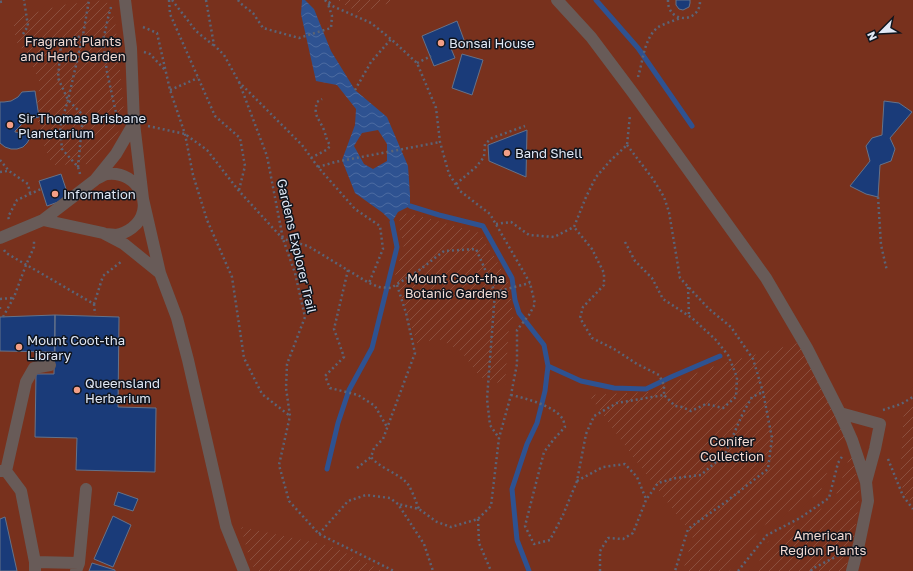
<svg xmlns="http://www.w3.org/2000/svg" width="913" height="571" font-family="'Golos Text',sans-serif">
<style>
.park{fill:#78311d}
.garden{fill:url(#garden-furrows)}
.water{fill:url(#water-waves);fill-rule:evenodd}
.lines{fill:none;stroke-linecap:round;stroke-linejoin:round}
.stream{stroke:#2e5291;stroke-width:5}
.building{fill:#1a3b79;stroke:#657289}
.path{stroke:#5b6476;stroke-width:2.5;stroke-dasharray:2 3;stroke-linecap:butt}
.minor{stroke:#685b58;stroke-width:12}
.poi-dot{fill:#f39f86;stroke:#0f141d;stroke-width:1.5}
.labels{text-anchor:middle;stroke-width:3;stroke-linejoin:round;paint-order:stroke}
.park-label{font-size:13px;fill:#f1d9d2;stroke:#0f141d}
.poi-label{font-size:13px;fill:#e1e8f5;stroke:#0f141d;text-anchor:start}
.street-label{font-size:13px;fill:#e1e8f5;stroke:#0f141d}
</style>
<defs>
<pattern id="garden-furrows" width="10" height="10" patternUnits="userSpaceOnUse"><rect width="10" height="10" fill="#78311d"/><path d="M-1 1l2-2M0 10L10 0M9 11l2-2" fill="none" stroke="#8b4f3e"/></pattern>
<pattern id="water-waves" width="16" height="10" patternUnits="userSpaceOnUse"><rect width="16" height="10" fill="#2e5291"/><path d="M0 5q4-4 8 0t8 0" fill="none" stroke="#4c6ba1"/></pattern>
</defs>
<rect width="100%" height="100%" fill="#212c3f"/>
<path class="park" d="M0,0H913V571H0Z"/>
<path class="garden" d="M106,0L115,20L125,122L102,155L90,164L52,165L44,145L36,113L40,83L29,58L16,41L13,19L62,5Z
M337,0H398L359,13Z
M409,213L480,233L508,280L514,323L509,326L505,385L480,377L461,351L439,339L417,343L395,276L404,245L398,224L402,215Z
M798,343L847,439L830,464L820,493L761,527L729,571H683L693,536L631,454L589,395L648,392L720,364Z
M913,404V504L905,495L900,480L904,409Z
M851,453L860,493L854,538L845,571H755L768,542L834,501Z
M241,527L331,546L383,571H256L250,561Z"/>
<path class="water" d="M302,0H305L314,9L331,51L355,90L387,117L408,166L410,194V206L398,212L392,222L383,213L355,193L342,160L355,125L356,109L337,85L316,81L301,14ZM378,130L387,144V161L373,169L364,164L354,146L362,133Z"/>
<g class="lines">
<path class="stream" d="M596,0L638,48L692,126
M410,206L439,215L483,226L512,278L515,300L519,313L544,345L548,366L545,391L537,423L527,444L512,489L517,540L529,571
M548,366L581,381L614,388L646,389L671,377L720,356
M327,469L338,423L349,390L372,348L397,247L392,222"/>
</g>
<path class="building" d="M676,0H690V3L689,7L683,10L679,9L676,5Z
M457,21L464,40L450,46L455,58L434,66L422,36Z
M462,54L483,60L472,95L452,88Z
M35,91L39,117L26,120L15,131V132L31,135L30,138L27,143L23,147L17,149H11L5,147L0,143V102H4L11,101L18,97L22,92Z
M884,101L899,103L912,112L890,138L895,149L891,161L880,165L878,197L866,194L850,186L870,161L866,146L872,138L882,135Z
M527,130L526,177L489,161L488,145Z
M61,174L69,198L47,206L39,181Z
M55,315V352L0,351V317Z
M55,315L119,317L118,407L156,408L155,472L76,470L77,438L35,437L36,374H54Z
M118,492L138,499L133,511L114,505Z
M113,516L131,525L113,567L94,559Z
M5,517L17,571H0V519Z
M92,563L115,570V571H89Z"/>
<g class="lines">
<path class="path" d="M169,0L170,14L215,116L240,138L245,166L239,190
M172,0L196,31L213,45
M206,0L214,45L224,55L239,82L302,145L318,167L355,209L380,226L383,249L369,283
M238,0L240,3L253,13L263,28L299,38L331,28L332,16L328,4L332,0
M325,0L328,4L371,23L391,39L417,63L436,108L440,142L449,174L460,191L490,214L530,283L535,304L529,315L517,330V364L511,395L499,438L491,506L478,519L451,527L437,522L419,509L398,504
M668,0C667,24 701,24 700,0
M0,2L4,1
M111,7L108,18L103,41L107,72L118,122
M143,27L157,33L170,90L185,134L193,175L207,220L232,277L244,358L262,394L290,416
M23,34L28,26L24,0
M144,52L150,54L166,71
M417,63L431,56
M638,77C643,61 644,39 657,28C662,24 674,21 680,18
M239,82L267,156L283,239L295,273L305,317L287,364L286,388L290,416L279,465L289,501L319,534L394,571
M170,90L198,78
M355,90L371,62L391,39
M148,126L185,134L207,150L239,191L283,239L308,246L369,283L379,287L391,288L418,271L444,251L476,249L495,292L487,399L490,425L499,438
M627,145L653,179L664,197L669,212L680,278L709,309L731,327L753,359L763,392L772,438L768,469L727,501L688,529L675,571
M311,158L328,149L330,145C326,139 326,136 324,130C319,118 313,116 317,102L322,99
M0,160L9,171L28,184L30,193
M78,167L83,115L68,100L58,78L61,44L83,35
M318,167L335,162L440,142
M0,172L8,171
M80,174L78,167L62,149L60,127L68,100L83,35L89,0
M456,184L476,167L484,157L485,144L492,138L525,126
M878,197L881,245L887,271
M9,219L8,217L17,200L41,189
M496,224L511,222L529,235L554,237L574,227L586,197L596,177L610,161L627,145L630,115
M625,242L635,261L652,278L663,299L692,318L715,339L728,355L737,377L736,397L723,408L706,404L691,411L682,407L675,406L664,395
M4,250L6,253L94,304L103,276L122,261
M348,270L334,329L344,357L325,376L330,388L358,395L375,406L387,427
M397,285L406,313L415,353L383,439L374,448L371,457C380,468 395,472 405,481C410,484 416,502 419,509
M688,287L689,316
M495,292L530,283
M0,299L13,298
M94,304L95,314
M0,307V311
M3,317L14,297L26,265L34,247V239
M511,395C525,398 554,406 562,418C564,420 564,424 565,427L554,439L544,452L525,526L534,544L550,540L563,515L577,481L586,434L594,416L617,403L664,395V385L659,375L637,364L614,349L592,338L580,318L583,307L604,285V273L592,249L574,227
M883,410L901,404L913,397
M888,459L903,496L913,509
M357,468L371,457
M577,481L603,467L625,464L637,477L646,499
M478,519L479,543L491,571
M319,534L348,501L366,495L390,498L398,504L424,544L433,571
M600,571V551L608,538L623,539L633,533L646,500L658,483L676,478L701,475L725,454L743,413L752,397L763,392
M738,571L767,535L800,518L829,498L838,463L843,455
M811,571L812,569L841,554"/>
<path class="minor" d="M125,0L131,48L134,123L143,199L160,273L177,318L188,360L226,526L244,571
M557,0L591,37L633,93L766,278L807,348L840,413L852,440L866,482L868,501L859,544L852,571
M96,179C99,178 103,175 107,174C139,170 157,209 132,228C128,231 122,234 116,235C113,235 109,234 106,234
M43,220L103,233L124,244L160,273
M0,238L43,220L95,180L116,154L134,123
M840,413L880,424L875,449L866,482
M0,471H6L21,491L35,562V571
M6,471L26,382L34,368L50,365
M35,562L79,563
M76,571L79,563L86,489"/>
</g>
<g class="poi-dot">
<circle cx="441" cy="43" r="4"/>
<circle cx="10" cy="125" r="4"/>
<circle cx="507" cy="153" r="4"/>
<circle cx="55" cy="194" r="4"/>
<circle cx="19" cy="347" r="4"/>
<circle cx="77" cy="390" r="4"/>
</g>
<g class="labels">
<g class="park-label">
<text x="73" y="46">Fragrant Plants<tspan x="73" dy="15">and Herb Garden</tspan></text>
<text x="456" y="283">Mount Coot-tha<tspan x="456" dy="15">Botanic Gardens</tspan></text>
<text x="732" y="446">Conifer<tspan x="732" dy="15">Collection</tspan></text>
<text x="823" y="540">American<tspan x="823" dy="15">Region Plants</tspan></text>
</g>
<g class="poi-label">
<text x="449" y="48">Bonsai House</text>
<text x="18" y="123">Sir Thomas Brisbane<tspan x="18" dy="15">Planetarium</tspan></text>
<text x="515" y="158">Band Shell</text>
<text x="63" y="199">Information</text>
<text x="27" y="345">Mount Coot-tha<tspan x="27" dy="15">Library</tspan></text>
<text x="85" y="388">Queensland<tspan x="85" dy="15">Herbarium</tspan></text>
</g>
<g class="street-label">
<text transform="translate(297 246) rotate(77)" y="5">Gardens Explorer Trail</text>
</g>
</g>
<g transform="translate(881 32) rotate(246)" stroke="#0f141d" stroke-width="3" paint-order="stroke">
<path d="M0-3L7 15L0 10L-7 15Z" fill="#e1e8f5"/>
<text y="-6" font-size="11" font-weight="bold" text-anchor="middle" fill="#e1e8f5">N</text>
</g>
</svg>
